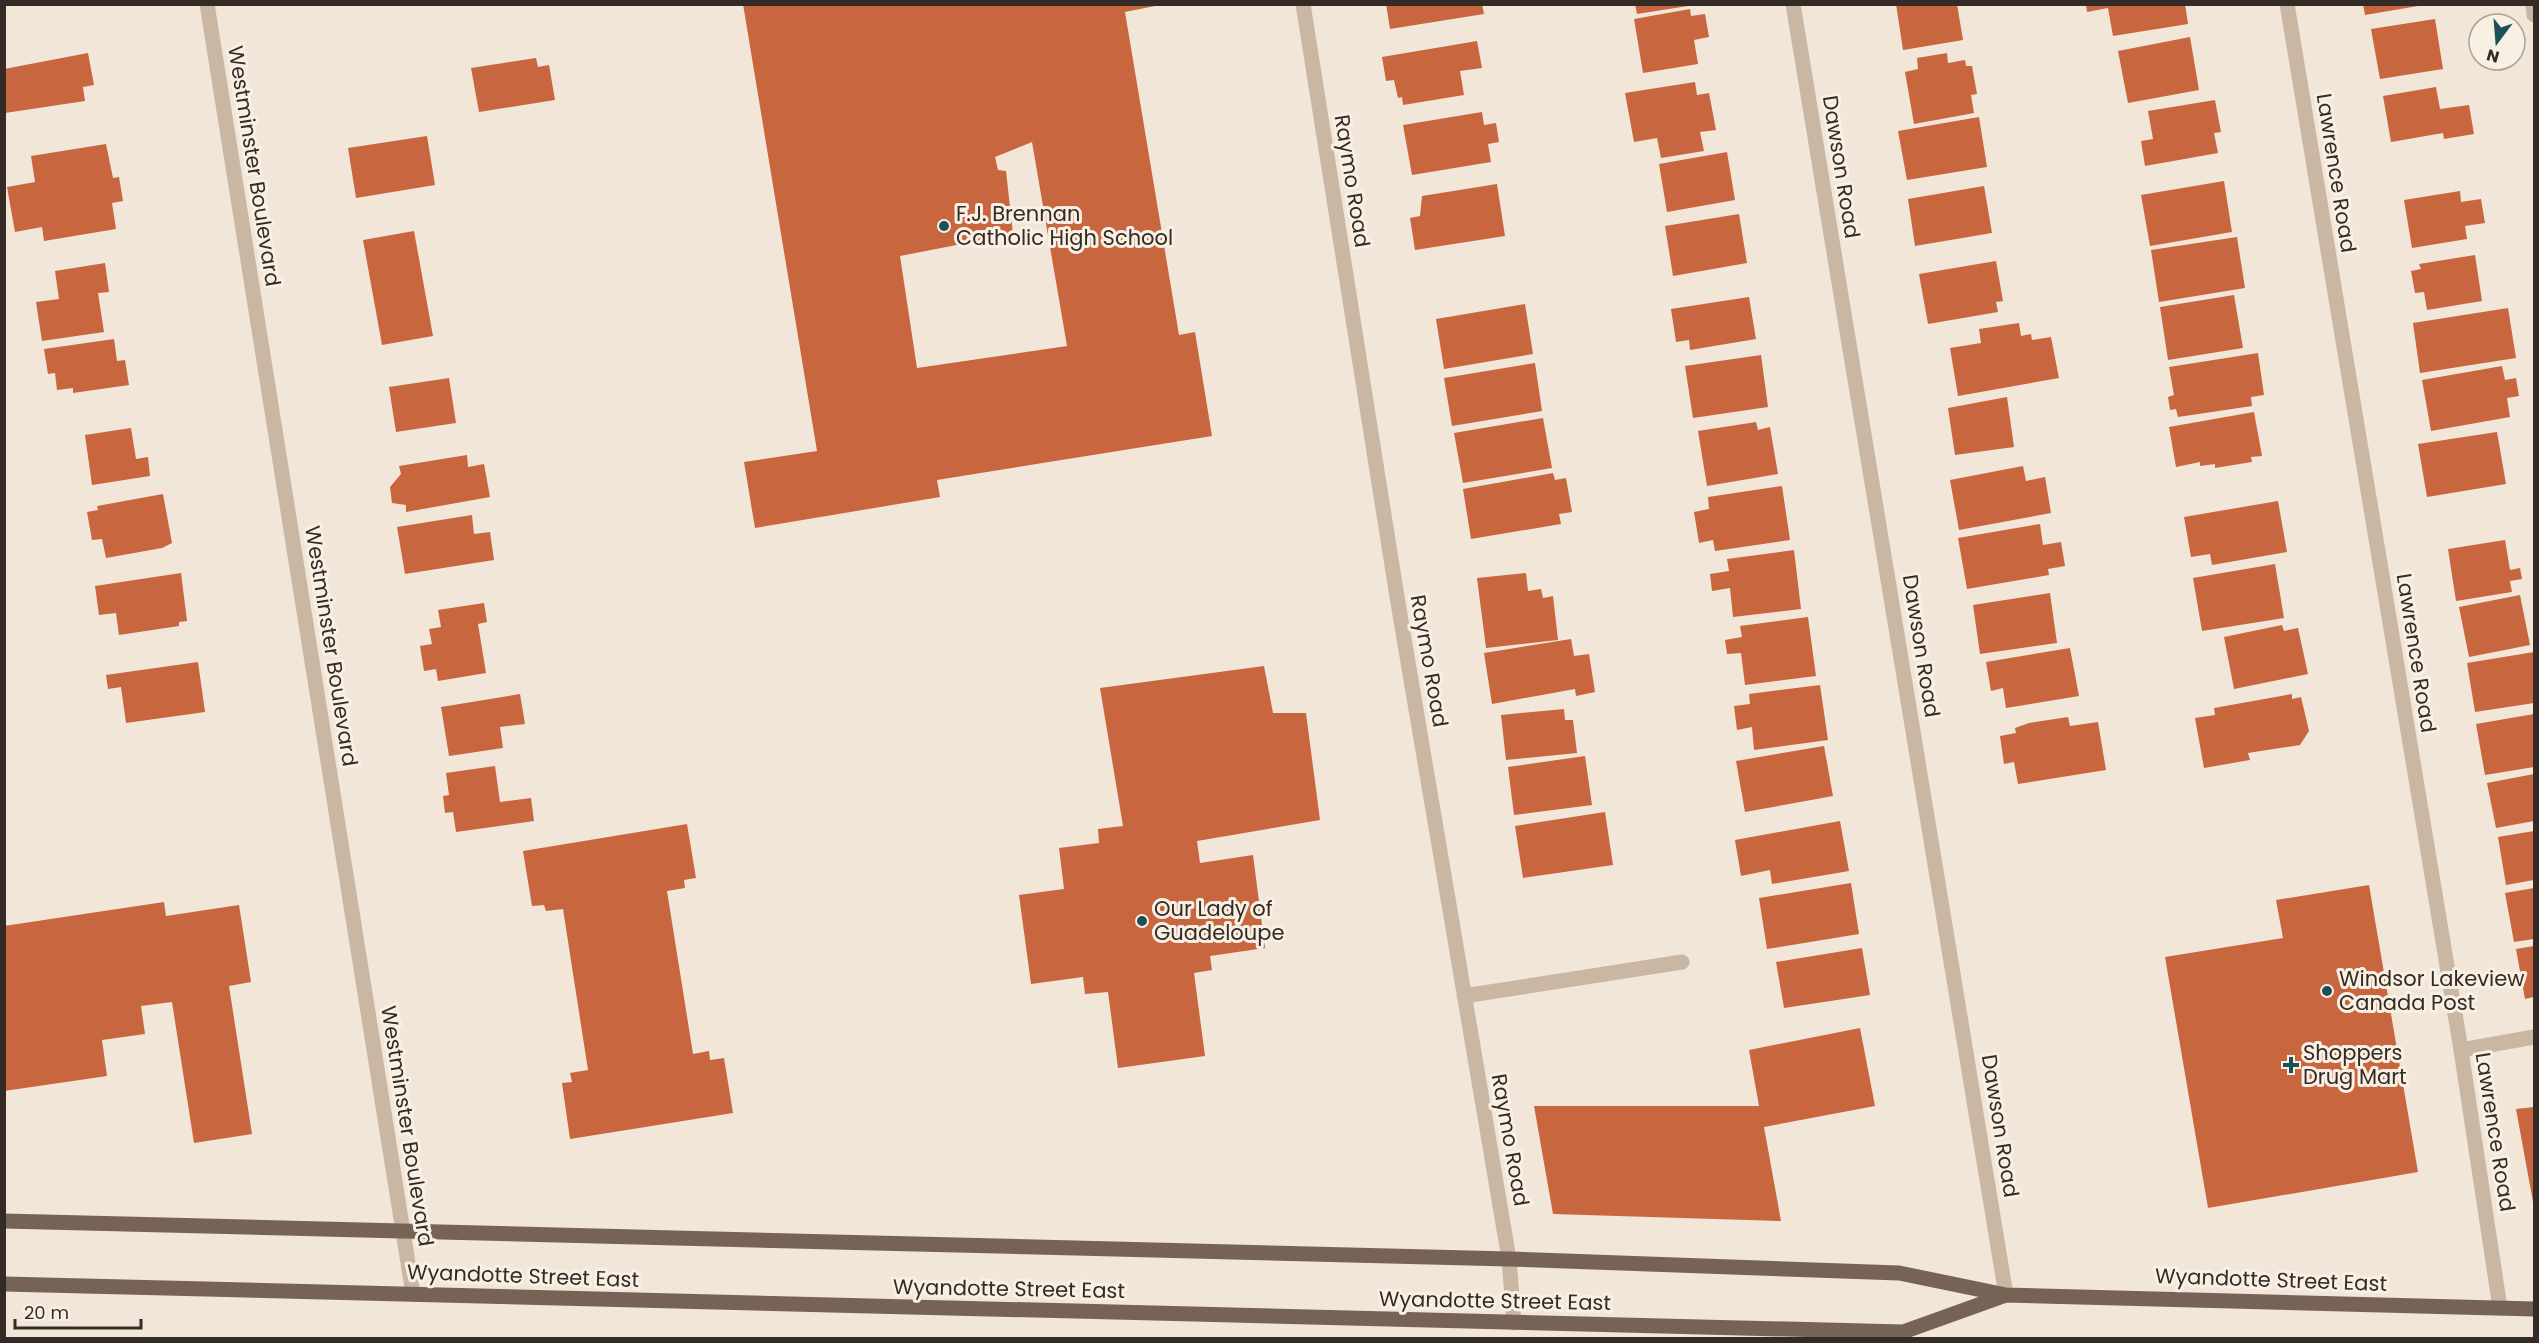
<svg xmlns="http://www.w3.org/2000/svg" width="2539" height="1343" font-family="Poppins,sans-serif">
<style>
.building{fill:#c8663f;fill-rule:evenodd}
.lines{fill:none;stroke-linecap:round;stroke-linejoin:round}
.minor{stroke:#c9b7a4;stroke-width:15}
.major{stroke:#776356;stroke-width:15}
.poi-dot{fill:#1b5056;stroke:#f9f0e4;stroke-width:2}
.labels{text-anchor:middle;stroke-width:6;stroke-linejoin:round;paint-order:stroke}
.street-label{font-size:21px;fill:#352b26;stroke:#f9f0e4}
.poi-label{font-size:21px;fill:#352b26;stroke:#f9f0e4;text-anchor:start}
</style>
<rect width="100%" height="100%" fill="#f1e6d8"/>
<path class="building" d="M743,4H1165L1125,12L1179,335L1195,332L1212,436L937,480L940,497L755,528L744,462L817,451ZM1032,142L1067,346L917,368L900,256L1013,234L1006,171L998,170L995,157Z
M1386,4H1482L1484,14L1390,29Z
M1635,4H1687L1688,6L1637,14Z
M1896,4H1957L1963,40L1903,50Z
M2086,4H2185L2188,24L2113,36L2108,8L2087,12Z
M2363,4H2418V6L2365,15Z
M1690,9L1691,16L1705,14L1709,37L1694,40L1698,64L1643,73L1634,19Z
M2435,19L2443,69L2380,79L2371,29Z
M2190,37L2199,90L2128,103L2118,51Z
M1477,41L1482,68L1460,71L1464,95L1403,105L1402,97L1398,98L1394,80L1386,81L1382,57Z
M88,53L94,85L83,87L85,101L5,113L4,69Z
M1947,53L1948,63L1965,60L1966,66H1972L1977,94L1971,95L1974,113L1914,124L1905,72L1918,69L1917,58Z
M536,58L538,67L549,65L555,100L479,112L471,68Z
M1695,82L1697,95L1709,93L1716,130L1700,132L1704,151L1661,158L1657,138L1634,142L1625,93Z
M2436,87L2440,109L2469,105L2474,134L2444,139L2443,133L2391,142L2383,96Z
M2215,100L2221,132L2214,133L2218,153L2145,166L2141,141L2153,139L2148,111Z
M1482,112L1484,125L1496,123L1499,142L1488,144L1491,162L1412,175L1403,125Z
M1979,117L1987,167L1907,180L1898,131Z
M427,136L435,185L356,198L348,148Z
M106,144L113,178L119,177L123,201L112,203L116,229L44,241L42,227L15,232L7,187L35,182L31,156Z
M1727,152L1735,200L1667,212L1659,164Z
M2224,181L2232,232L2150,246L2141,195Z
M1497,184L1505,236L1415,250L1410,218L1420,216L1422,196Z
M1984,186L1992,233L1915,246L1908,199Z
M2460,191L2461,202L2481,199L2485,223L2465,226L2467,239L2412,248L2404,200Z
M1739,214L1747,263L1673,276L1665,226Z
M414,231L433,336L382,345L363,240Z
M2237,237L2245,288L2159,302L2151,250Z
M2475,255L2482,301L2427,310L2424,292L2415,293L2411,271L2421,269L2419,264Z
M1996,261L2003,301L1996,302L1998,312L1928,324L1919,274Z
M105,263L109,292L98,293L104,332L42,341L36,302L59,299L55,271Z
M2234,295L2243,348L2168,360L2160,307Z
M1749,297L1756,339L1690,350L1689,340L1676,342L1671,309Z
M1525,304L1533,354L1444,369L1436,319Z
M2508,308L2516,358L2420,373L2413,323Z
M2019,323L2021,336L2031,334L2032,340L2051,337L2059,378L1958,396L1950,348L1981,343L1979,329Z
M114,339L117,361L125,360L129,385L73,393V388L57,390L55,373L48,374L44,349Z
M2258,353L2264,395L2251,397L2252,406L2178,417L2176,409L2170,410L2168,397L2174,395L2169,367Z
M1761,355L1768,407L1693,418L1685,366Z
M1535,363L1542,411L1452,426L1444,378Z
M2502,366L2505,380L2516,378L2519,396L2507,398L2510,417L2431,431L2422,380Z
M449,378L456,423L396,432L389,387Z
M2007,397L2014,447L1955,455L1948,408Z
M2254,412L2262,456L2251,457L2252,462L2215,468V464L2200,466V462L2176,467L2169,427Z
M1543,418L1552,468L1463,483L1454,433Z
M1756,422L1758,430L1770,427L1778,474L1707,486L1698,431Z
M131,428L136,459L148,457L150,476L92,485L85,435Z
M2497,432L2506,484L2427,497L2418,444Z
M467,455L468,467L484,464L490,497L406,512V505L392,503L390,487L401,474L399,466Z
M2023,466L2026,481L2045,477L2051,513L1959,530L1950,480Z
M1553,473L1555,480L1566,478L1572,512L1559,514L1561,524L1471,539L1463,489Z
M1782,486L1790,540L1715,551L1713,540L1699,543L1694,512L1709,509L1708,497Z
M163,494L172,543L162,548L106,558L102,539L92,540L87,512L98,510L97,506Z
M2278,501L2287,552L2212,565L2210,554L2191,557L2184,517Z
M472,515L474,534L490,532L494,560L405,574L397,527Z
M2040,524L2043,545L2061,542L2065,566L2048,569L2049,575L1967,589L1958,538Z
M2505,540L2510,570L2520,568L2522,579L2510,581L2512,592L2456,601L2448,549Z
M1794,550L1801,609L1733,617L1730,588L1712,591L1710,574L1729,571L1727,559Z
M2275,564L2284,618L2202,631L2193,578Z
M181,573L187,621L179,622V626L119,635L116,613L99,615L95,586Z
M1526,573L1528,591L1541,589L1543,598L1553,596L1558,640L1486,648L1477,578Z
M2050,593L2057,643L1980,654L1973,605Z
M2520,595L2530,645L2469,657L2459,607Z
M484,603L487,622L478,624L486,673L438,681L436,669L424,671L420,646L432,644L429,629L441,627L438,610Z
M1808,617L1816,676L1745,685L1741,653L1727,654L1725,640L1742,637L1740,626Z
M2282,625L2284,631L2298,628L2308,674L2234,689L2224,637Z
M1571,639L1574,656L1589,654L1595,692L1576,696L1575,689L1492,704L1484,653Z
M2070,648L2079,696L2006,708L2003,688L1991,691L1986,662Z
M2534,652V703L2475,712L2467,663Z
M198,662L205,712L126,723L121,687L108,689L106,675Z
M1264,666L1273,713H1306L1320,820L1197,841L1200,863L1253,855L1265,948L1210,956L1212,970L1194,973L1205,1056L1118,1068L1108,992L1085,994L1083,977L1031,984L1019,895L1064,889L1059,848L1099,843L1098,829L1123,826L1100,688Z
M1820,685L1828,740L1754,750L1752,727L1737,730L1734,706L1750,704L1749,694Z
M520,694L525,724L500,727L503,748L449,756L441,707Z
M2292,694V699L2301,697L2309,731L2300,745L2248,753L2250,760L2204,768L2195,718L2215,715L2214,708Z
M1564,709L1565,720H1573L1577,753L1506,760L1501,715Z
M2534,714V767L2485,775L2476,724Z
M2068,717L2070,726L2098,722L2106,770L2018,784L2014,762L2004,764L2000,736L2016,733L2015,728L2029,723Z
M1824,746L1833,796L1745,812L1736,761Z
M1585,756L1592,805L1514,815L1508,767Z
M495,766L500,802L531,798L534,821L456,832L453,812L445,813L443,796L449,795L446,773Z
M2534,774V821L2496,828L2487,783Z
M1605,812L1613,865L1523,878L1515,826Z
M1840,821L1849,871L1772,884L1770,870L1741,876L1735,840Z
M687,824L696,878L684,880L685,888L667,891L693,1054L709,1051L710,1060L724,1058L733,1113L570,1139L562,1083L572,1082L570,1073L588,1070L563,909L546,911L544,905L532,906L523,851Z
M2534,831V880L2506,885L2498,837Z
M1851,883L1859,934L1767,949L1759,898Z
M2369,885L2418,1172L2208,1208L2165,957L2283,938L2276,900Z
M2534,888V939L2514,942L2505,893Z
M164,902L166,916L239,905L251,982L229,986L252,1134L194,1143L172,1002L141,1006L145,1034L102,1040L107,1076L4,1091V926Z
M2534,946V997L2525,999L2516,949Z
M1862,948L1870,995L1784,1008L1776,962Z
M1860,1028L1875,1106L1764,1127L1781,1221L1553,1214L1534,1106H1759L1749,1050Z
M2534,1107V1202H2533L2516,1109Z"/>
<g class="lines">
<path class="minor" d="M207,4L413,1294
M1303,4L1398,603L1509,1259L1514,1323
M1793,4L2006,1295
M2287,4L2461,1050L2500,1308
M2533,4L2534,15
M1464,996L1682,962
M2461,1050L2534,1037"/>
<path class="major" d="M4,1221L1509,1259L1899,1273L2006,1295L2534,1309
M4,1284L1903,1332L2006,1295"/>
</g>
<g class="poi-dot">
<circle cx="944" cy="226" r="6"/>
<circle cx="1142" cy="921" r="6"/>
<circle cx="2327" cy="991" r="6"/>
<path d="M2288 1056h6v6h6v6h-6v6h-6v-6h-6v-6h6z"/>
</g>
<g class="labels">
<g class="street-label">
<text transform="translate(254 166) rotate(81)" y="7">Westminster Boulevard</text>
<text transform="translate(1841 167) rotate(81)" y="7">Dawson Road</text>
<text transform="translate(2336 173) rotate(81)" y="7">Lawrence Road</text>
<text transform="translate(1352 181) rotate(81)" y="7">Raymo Road</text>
<text transform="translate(331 646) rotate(81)" y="7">Westminster Boulevard</text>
<text transform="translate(1921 646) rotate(81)" y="7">Dawson Road</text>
<text transform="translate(2416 653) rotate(81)" y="7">Lawrence Road</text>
<text transform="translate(1429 661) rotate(80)" y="7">Raymo Road</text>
<text transform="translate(407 1126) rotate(81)" y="7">Westminster Boulevard</text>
<text transform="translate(2000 1126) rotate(81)" y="7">Dawson Road</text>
<text transform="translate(2495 1132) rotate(81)" y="7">Lawrence Road</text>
<text transform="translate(1510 1140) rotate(80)" y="7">Raymo Road</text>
<text transform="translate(523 1276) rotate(2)" y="7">Wyandotte Street East</text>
<text transform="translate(2271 1280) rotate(2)" y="7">Wyandotte Street East</text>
<text transform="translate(1009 1289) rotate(1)" y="7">Wyandotte Street East</text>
<text transform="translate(1495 1301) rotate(1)" y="7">Wyandotte Street East</text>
</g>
<g class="poi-label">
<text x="956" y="221">F.J. Brennan<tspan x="956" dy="24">Catholic High School</tspan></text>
<text x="1154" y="916">Our Lady of<tspan x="1154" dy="24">Guadeloupe</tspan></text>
<text x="2339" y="986">Windsor Lakeview<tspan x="2339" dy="24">Canada Post</tspan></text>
<text x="2303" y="1060">Shoppers<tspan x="2303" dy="24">Drug Mart</tspan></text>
</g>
</g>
<rect width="2539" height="1343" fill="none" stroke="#352b26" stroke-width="12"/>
<g transform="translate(2497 42) rotate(196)"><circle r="28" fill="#f9f0e4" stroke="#aba198" stroke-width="1.5"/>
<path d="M0-4.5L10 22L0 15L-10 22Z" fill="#1b5056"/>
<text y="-9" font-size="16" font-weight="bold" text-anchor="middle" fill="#352b26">N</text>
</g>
<path d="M15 1319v9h126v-9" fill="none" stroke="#352b26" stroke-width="3"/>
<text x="24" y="1319" font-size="18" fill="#352b26" stroke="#f9f0e4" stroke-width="4.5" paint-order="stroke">20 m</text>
</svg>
